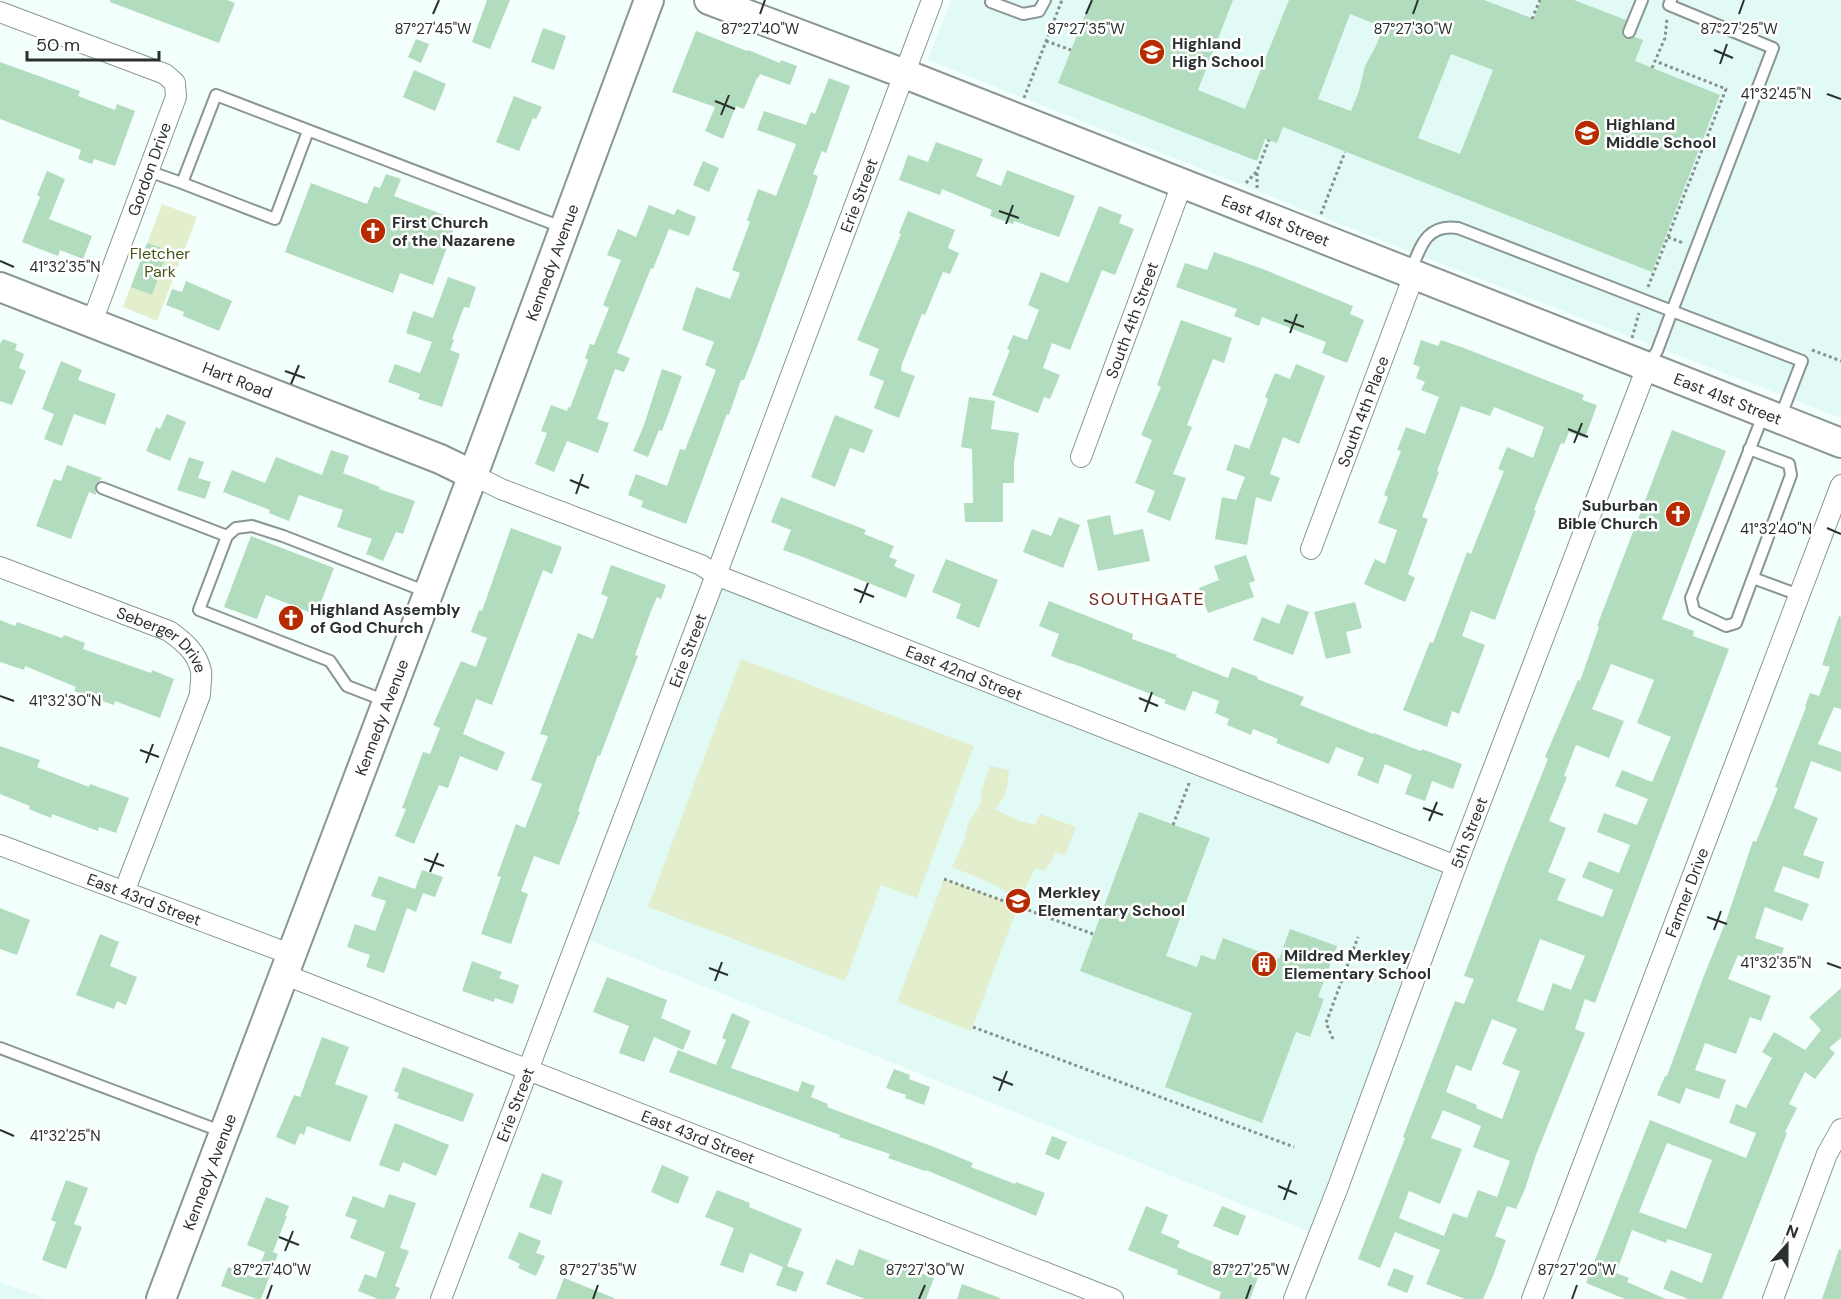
<svg xmlns="http://www.w3.org/2000/svg" width="1841" height="1299" font-family="'DM Sans',sans-serif">
<style>
.built{fill:#e2faf5}
.green{fill:#e2eecc}
.building{fill:#b1dcbd;fill-rule:evenodd}
.lines{fill:none;stroke-linecap:round;stroke-linejoin:round}
.lane-casing{stroke:#899693;stroke-width:14}
.street-casing{stroke:#899693;stroke-width:22}
.secondary-casing{stroke:#899693;stroke-width:32}
.path{stroke:#87908e;stroke-width:3;stroke-dasharray:3 3;stroke-linecap:butt}
.lane{stroke:#fff;stroke-width:10}
.street{stroke:#fff;stroke-width:20}
.secondary{stroke:#fff;stroke-width:28}
.ticks{fill:none;stroke:#2a302f;stroke-width:2}
.labels{text-anchor:middle;stroke-width:5;stroke-linejoin:round;paint-order:stroke}
.poi-label{font-size:16px;font-weight:bold;fill:#2a302f;stroke:#fff;text-anchor:start}
.street-label{font-size:16px;fill:#2a302f;stroke:#fff}
.park-label{font-size:16px;fill:#455614;stroke:#fff}
.neighbourhood-label{font-size:18px;letter-spacing:1.5px;fill:#6c2919;stroke:#fff}
.ticks-label{font-size:15px;text-anchor:middle;fill:#2a302f;stroke:#fff;stroke-width:5;stroke-linejoin:round;paint-order:stroke}
</style>
<rect width="100%" height="100%" fill="#f3fffc"/>
<path class="built" d="M951,0H1841V418L1421,256L928,60Z
M716,575L1456,866L1318,1235L579,936Z
M0,1282L46,1299H0Z"/>
<path class="green" d="M162,204L197,217L157,321L123,307Z
M741,659L974,746L917,898L881,885L845,981L648,907Z
M990,766L1009,770C1008,787 1006,796 995,809L1017,820L1035,825L1040,814L1076,827L1065,855L1056,852L1045,871L1035,868L1022,895L1005,891L991,883L952,867L964,841L968,823L981,804V792Z
M944,879L1018,906L971,1031L897,1002Z"/>
<path class="building" d="M110,0H227L235,3L219,43L110,2Z
M487,0H510L490,49L472,42Z
M1091,0H1233L1198,90L1245,109L1289,0H1484L1534,19L1541,0H1574L1626,20L1622,32L1623,37L1629,39L1635,37L1643,40L1635,61L1720,95L1652,272L1283,127L1277,143L1265,139L1257,161L1058,83ZM1350,14L1383,27L1376,46L1365,66L1359,91L1351,111L1318,99ZM1451,54L1493,70L1460,154L1418,138Z
M543,28L566,36L554,70L531,62Z
M696,31L747,51L748,50L780,63L781,60L797,66L790,85L760,74L758,78H757L744,109L736,106L723,139L705,131L715,107L672,92Z
M416,39L429,44L421,63L408,57Z
M0,62L80,91L78,96L115,110L117,104L135,111L115,166L94,159L92,164L78,159L81,150L0,119Z
M414,70L446,84L435,111L403,97Z
M829,78L850,86L826,153L822,151L813,174L818,176L811,198L757,347L744,380H741L729,415L727,414L686,524L641,507L643,501L628,495L636,474L667,486L680,449L685,450L716,370L705,365L714,342L682,330L696,287L730,299L740,273L732,270L750,222L747,220L758,189L776,196L796,144L757,130L764,111L806,125L811,112L815,114Z
M514,96L542,107L536,119L533,118L519,151L496,142Z
M936,142L983,159L976,176L1001,186L1007,170L1075,196L1059,237L1014,221L1013,224L990,216L992,210L942,189L940,195L899,180L908,155L928,162Z
M703,161L719,168L709,192L693,185Z
M47,171L65,179L49,219L92,236L83,259L60,250L58,256L22,242L40,197L37,195Z
M386,174L401,179L394,196L457,220L433,285L400,273L393,293L285,252L311,183L367,204L374,186L380,188Z
M649,205L674,215L677,209L696,217L689,236L669,229L653,269L651,268L617,353L630,358L624,372L615,369L597,419L609,423L598,453L567,441L554,472L535,464L547,433L541,431L551,405L567,411L568,407L570,408L588,360L585,358L590,344L594,345L609,308L603,305L621,260L607,255L618,229L636,237Z
M1099,206L1122,215L1119,223L1134,229L1115,275L1102,270L1070,350L1052,343L1043,368L1060,375L1050,399L1044,397L1038,413L992,395L1010,350L1007,349L1013,335L1027,340L1039,310L1028,305L1041,272L1068,283Z
M908,211L955,230L948,248L959,253L950,274L943,272L925,315L922,314L902,364L901,371L915,376L899,418L874,408L884,381L869,375L879,349L857,340L901,234L899,233Z
M147,243L168,250L152,295L131,287Z
M1214,252L1263,269L1353,306L1350,314L1364,320L1347,363L1322,353L1326,342L1262,317L1259,326L1234,316L1237,309L1176,287L1185,263L1207,270Z
M448,277L476,287L469,308L464,307L452,339L454,340L450,350L460,354L442,407L418,399L420,394L388,382L395,364L420,373L432,342L406,333L413,311L433,318Z
M186,281L232,301L219,331L183,316L184,312L166,305L172,289L182,292Z
M1181,320L1232,338L1224,363L1213,359L1187,425L1192,427L1173,474L1186,478L1170,521L1147,512L1155,491L1135,483L1152,440L1141,435L1161,387L1157,385Z
M3,339L17,344L15,350L24,354L19,368L26,371L12,405L0,401V344Z
M1421,340L1438,346L1441,340L1464,348L1584,395L1582,400L1597,405L1585,438L1569,432L1564,444L1561,443L1534,510L1536,511L1495,620L1471,611L1462,636L1485,645L1459,714L1452,711L1447,727L1403,710L1430,642L1433,643L1467,552L1471,554L1504,471L1498,469L1507,447L1533,458L1544,427L1494,407L1490,416L1461,406L1437,471L1439,472L1422,517L1428,519L1408,574L1415,578L1405,602L1364,584L1375,559L1385,564L1397,530L1378,523L1388,497L1384,495L1401,451L1397,450L1406,427L1425,434L1439,397L1421,390L1425,382L1416,378L1420,367L1413,364Z
M61,361L82,370L78,380L116,394L105,425L74,414L62,446L44,439L54,414L42,409Z
M1296,364L1325,376L1299,444L1283,437L1270,474L1280,478L1271,502L1256,497L1247,545L1215,539L1222,497L1236,500L1245,477L1226,470L1235,444L1249,449L1268,399L1265,397L1275,373L1290,379Z
M662,369L682,376L662,431L659,430L648,457L633,451L644,425Z
M969,397L995,401L991,429L1019,433L1014,463V483H1003V522H965L964,503H973L972,449L961,447Z
M167,414L186,422L170,461L146,451L156,427L160,429Z
M835,415L873,430L864,453L850,448L835,487L811,477Z
M1672,430L1726,451L1662,619L1694,631L1693,636L1729,649L1595,1003L1585,999L1575,1029L1585,1033L1536,1155L1525,1189L1516,1209L1507,1206L1495,1236L1506,1240L1493,1276L1483,1299H1465L1426,1284L1440,1250L1395,1232L1380,1268L1358,1259L1405,1138L1403,1137L1455,1001L1464,1004L1474,979L1464,976L1508,859L1548,759L1545,757L1578,680L1580,681L1599,627L1597,626ZM1611,664L1654,680L1637,723L1671,737L1652,782L1622,770L1615,786L1648,799L1637,825L1604,813L1597,832L1630,845L1619,873L1589,861L1582,877L1613,890L1603,917L1557,900L1566,879L1548,872L1566,828L1549,821L1567,777L1564,776L1576,745L1609,758L1624,721L1592,709ZM1540,939L1585,956L1571,990L1553,983L1543,1011L1517,1001ZM1492,1019L1517,1029L1502,1064L1520,1071L1502,1119L1476,1108L1477,1105L1446,1092L1456,1065L1471,1071ZM1443,1110L1481,1126L1473,1147L1510,1161L1497,1197L1478,1190L1467,1218L1453,1213L1444,1236L1399,1218L1409,1191L1440,1204L1457,1162L1462,1149L1431,1138Z
M331,450L349,456L343,473L380,487L379,489L415,501L403,534L396,532L383,561L366,554L372,539L337,527L343,510L299,495L289,521L269,513L270,510L223,492L232,470L265,483L276,457L322,475Z
M189,457L204,462L198,478L211,482L205,499L177,490Z
M67,465L102,478L95,486L96,495L89,492L71,539L36,526L54,479L61,481Z
M781,497L866,530L864,534L894,546L889,557L897,560L894,566L915,575L906,598L803,557L783,550L791,530L771,522Z
M1110,515L1114,535L1143,529L1150,561L1098,571L1087,520Z
M1059,517L1080,525L1063,568L1023,552L1032,529L1051,536Z
M511,528L562,547L552,574L543,570L492,705L476,699L463,734L505,752L497,771L460,756L448,788L439,785L414,844L395,836L406,809L402,808L423,752L430,754L440,728L433,725L461,661L476,667L487,638L471,632L479,610L482,611Z
M251,536L334,568L316,615L266,595L257,619L224,607Z
M1246,555L1255,581L1249,583L1254,597L1208,613L1199,588L1219,580L1214,566Z
M946,559L998,580L979,628L956,618L961,604L932,592Z
M611,565L666,585L661,599L657,597L651,611L635,655L638,656L600,756L598,755L578,811L580,812L559,865L534,856L521,891L528,894L511,944L481,934L501,877L497,876L516,824L525,828L542,784L531,780L548,736L540,734L578,633L593,639L608,597L601,594Z
M1049,601L1133,634L1132,639L1177,655L1176,657L1228,678L1232,667L1258,677L1257,679L1304,697L1300,705L1373,734L1374,733L1421,751L1422,749L1462,764L1453,789L1432,781L1425,801L1405,794L1412,775L1385,764L1378,784L1357,775L1364,758L1336,747L1329,764L1276,743L1278,739L1253,729L1251,735L1227,725L1229,719L1215,713L1219,701L1193,691L1185,711L1164,703L1166,700L1071,663V664L1051,656L1059,634L1039,626Z
M1355,602L1362,628L1346,632L1351,653L1326,659L1314,612Z
M1287,604L1309,612L1293,655L1253,640L1262,617L1279,624Z
M1839,616L1841,617V709L1834,707L1818,744L1841,752V772L1811,761L1794,808L1818,818L1803,855L1824,862L1819,879L1783,866L1774,891L1809,904L1802,921L1765,907L1755,938L1784,948L1776,969L1738,955L1728,979L1771,996L1761,1021L1750,1017L1736,1054L1705,1043L1695,1070L1726,1080L1719,1099L1686,1088L1680,1104L1657,1095L1665,1076H1667L1703,978L1726,921L1753,841L1756,842L1778,788L1775,787L1806,707L1805,706L1810,693L1819,696L1830,667L1822,665Z
M0,620L15,626L17,622L62,638L64,635L85,643L83,649L151,673L152,670L174,679L160,718L115,701L114,705L74,691L76,687L25,666L24,670L0,662Z
M0,746L40,760L37,767L89,787L90,784L129,798L116,833L99,827L98,831L52,814L51,818L29,809L30,806L0,794Z
M1139,812L1210,838L1166,956L1197,967L1201,955L1215,960L1223,938L1279,959L1290,929L1337,946L1318,997L1324,999L1310,1037L1296,1032L1262,1123L1165,1087L1192,1013L1080,971Z
M422,870L443,877L435,897L423,893L416,912L407,908L384,973L366,967L370,955L347,947L355,924L375,931L386,901L371,896L379,876L415,889Z
M0,908L30,920L17,955L0,949Z
M100,934L119,942L110,966L137,977L126,1005L117,1001L114,1009L76,995Z
M472,961L502,972L499,978L519,985L513,1004L495,998L494,1002L462,991Z
M607,977L667,1000L661,1018L691,1031L683,1050L654,1037L644,1062L619,1053L629,1026L593,1012Z
M1841,988V1038L1829,1048L1835,1053L1815,1079L1805,1072L1789,1104L1797,1108L1785,1132L1787,1133L1722,1299H1688L1663,1289L1671,1270L1702,1283L1712,1254L1668,1239L1666,1243L1632,1230L1616,1273L1629,1278L1627,1282L1666,1299H1625L1586,1283L1650,1120L1746,1158L1756,1133L1729,1123L1736,1104L1746,1108L1772,1058L1762,1052L1774,1032L1805,1050L1821,1030L1809,1017ZM1667,1143L1712,1160L1686,1229L1639,1212Z
M732,1013L750,1021L731,1068L798,1092L802,1081L815,1086L811,1097L828,1104L827,1107L934,1147L973,1163L971,1167L1015,1184L1016,1182L1045,1193L1036,1216L926,1170L925,1171L888,1158L890,1154L839,1137L840,1135L669,1072L678,1050L716,1065L726,1040L722,1038Z
M322,1037L349,1047L335,1084L368,1096L350,1142L307,1126L304,1135L300,1133L295,1145L276,1137L294,1095L300,1097Z
M403,1067L474,1094L463,1122L397,1098L399,1093L394,1091Z
M894,1069L910,1075L909,1079L930,1087L924,1105L905,1098L906,1095L886,1088Z
M395,1123L449,1145L436,1176L403,1162L399,1172L379,1165Z
M1052,1136L1067,1142L1059,1160L1045,1154Z
M662,1165L689,1177L678,1204L651,1192Z
M542,1173L563,1181L551,1215L529,1207Z
M66,1180L88,1188L74,1224L82,1227L66,1269L42,1260L56,1222L51,1220Z
M717,1190L750,1203L749,1207L802,1229L787,1266L804,1272L796,1292L776,1285L783,1267L750,1253L743,1273L720,1265L734,1228L705,1217Z
M389,1194L416,1203L400,1248L409,1251L395,1286L400,1288L395,1299H378L358,1291L365,1274L376,1278L385,1252L350,1238L357,1220L345,1216L353,1196L384,1208Z
M266,1197L289,1206L285,1216H287L273,1252L278,1254L261,1299H257L221,1286L228,1267L255,1278L265,1252L247,1245Z
M1146,1206L1168,1215L1161,1233L1180,1241L1177,1247L1230,1269L1231,1265L1259,1275L1250,1299H1219L1221,1292L1177,1274L1178,1270L1128,1250Z
M1222,1206L1246,1216L1238,1236L1213,1226Z
M519,1232L541,1241L536,1253L545,1256L536,1276L518,1268L520,1264L508,1258Z
M859,1249L934,1278L926,1299H865L826,1284L836,1259L853,1266Z
M1839,1249L1841,1250V1299H1822Z
M1394,1268L1414,1276L1407,1293L1387,1285Z
M564,1278L614,1298V1299H556Z
M962,1284L1000,1298V1299H957Z"/>
<g class="lines">
<g class="lane-casing">
<path id="lane" d="M1671,0L1669,5L1773,48L1672,311L1802,361L1780,418
M991,2L1023,14L1039,11L1045,0
M1629,32L1642,0
M308,131L275,219L182,183L216,95L564,228
M148,171L182,183
M1410,273C1420,249 1425,223 1458,228L1672,311L1657,351L1647,366
M1749,449L1789,464L1791,475L1736,623L1726,626L1694,611L1691,598L1764,413
M102,488L227,536L199,610L330,661L347,686L386,701
M227,536L236,528L252,526L283,536L427,592
M1753,578L1799,595
M0,1048L223,1132"/>
</g>
<g class="street-casing">
<g id="street">
<path d="M0,12L165,74L175,83L176,97L92,322"/>
<path id="s1" d="M1081,457L1182,184"/>
<path id="s2" d="M473,475L501,489L701,565L716,575L1456,866"/>
<path id="s3" d="M1311,549L1414,275"/>
<path id="s4" d="M0,567L169,631C183,641 197,652 201,671C202,678 200,687 200,695L124,892"/>
<path id="s5" d="M0,845L290,954"/>
<path id="s6" d="M283,974L1113,1299"/>
<path id="s7" d="M441,1299L716,575L932,0"/>
<path id="s8" d="M1294,1299L1338,1187L1456,866L1647,367"/>
<path id="s9" d="M1532,1299L1841,485"/>
<path d="M1773,1299L1827,1154L1841,1129"/>
</g>
</g>
<g class="secondary-casing">
<g id="secondary">
<path id="s10" d="M709,0L905,74L1841,443"/>
<path id="s11" d="M0,287L440,459L473,475"/>
<path id="s12" d="M161,1299L473,475L649,0"/>
</g>
</g>
<path class="path" d="M1532,19L1540,0
M1052,26L1062,0
M1046,41L1071,50
M1652,68L1665,38L1667,19
M1024,98L1052,26L1046,24
M1246,183L1257,171L1269,140
M1257,188V173
M1321,214L1345,152
M1668,237L1683,243
M1648,287L1726,89L1655,61
M1632,338L1639,313
M1812,350L1841,361
M1173,825L1190,781
M944,879L1093,934
M973,1027L1294,1147
M1333,1039L1326,1023L1358,937"/>
<use href="#lane" class="lane"/>
<use href="#street" class="street"/>
<use href="#secondary" class="secondary"/>
</g>
<path class="ticks" d="M433,14L439,0M760,14L765,0M1086,14L1092,0M1413,14L1418,0M1739,14L1744,0M1714,50L1733,58M1720,64L1727,44M1827,94L1841,99M715,101L735,109M721,115L729,95M999,211L1019,218M1006,224L1013,205M0,261L14,267M1284,320L1304,327M1290,333L1297,314M285,371L305,378M291,384L299,365M1568,429L1588,437M1574,443L1582,423M570,480L589,488M576,494L583,474M1827,528L1841,534M854,589L874,597M860,603L868,583M0,696L14,701M1139,698L1158,706M1145,712L1152,692M140,750L159,757M146,763L153,744M1423,808L1443,815M1429,821L1437,802M424,859L444,866M430,872L438,853M1707,917L1727,924M1714,930L1721,911M1827,963L1841,968M709,968L728,975M715,981L722,962M993,1077L1013,1085M999,1091L1007,1071M0,1130L14,1136M1278,1186L1297,1194M1284,1200L1291,1180M279,1237L299,1245M285,1251L293,1231M267,1299L272,1285M593,1299L598,1285M919,1299L925,1285M1246,1299L1251,1285M1572,1299L1577,1285"/>
<defs>
<g id="school-disc" transform="scale(1.35)"><circle r="9.5" fill="#b62b00" stroke="#fff"/><path d="M0-5L7-2L0 1L-7-2ZM-4 1L0 2.5L4 1V4Q0 6-4 4Z" fill="#fff"/></g>
<g id="church-disc" transform="scale(1.35)"><circle r="9.5" fill="#b62b00" stroke="#fff"/><path d="M-1.2-6h2.4v3.5h3.3v2.4h-3.3V6h-2.4V-.1h-3.3v-2.4h3.3Z" fill="#fff"/></g>
<g id="building-disc" transform="scale(1.35)"><circle r="9.5" fill="#b62b00" stroke="#fff"/><path d="M-4-6H4V6H1V3H-1V6H-4ZM-2.5-4.3h1.7v1.8h-1.7ZM.8-4.3h1.7v1.8H.8ZM-2.5-1h1.7V.8h-1.7ZM.8-1h1.7V.8H.8Z" fill="#fff"/></g>
</defs>
<g fill-rule="evenodd">
<use href="#school-disc" x="1152" y="52"/>
<use href="#school-disc" x="1587" y="133"/>
<use href="#church-disc" x="373" y="231"/>
<use href="#church-disc" x="1678" y="514"/>
<use href="#church-disc" x="291" y="618"/>
<use href="#school-disc" x="1018" y="901"/>
<use href="#building-disc" x="1264" y="964"/>
</g>
<g class="labels">
<g class="poi-label">
<text x="1172" y="49">Highland<tspan x="1172" dy="18">High School</tspan></text>
<text x="1606" y="130">Highland<tspan x="1606" dy="18">Middle School</tspan></text>
<text x="392" y="228">First Church<tspan x="392" dy="18">of the Nazarene</tspan></text>
<text x="1658" y="511" text-anchor="end">Suburban<tspan x="1658" dy="18">Bible Church</tspan></text>
<text x="310" y="615">Highland Assembly<tspan x="310" dy="18">of God Church</tspan></text>
<text x="1038" y="898">Merkley<tspan x="1038" dy="18">Elementary School</tspan></text>
<text x="1284" y="961">Mildred Merkley<tspan x="1284" dy="18">Elementary School</tspan></text>
</g>
<g class="street-label">
<text transform="translate(149 169) rotate(-70)" y="6">Gordon Drive</text>
<text dy="6" stroke="none"><textPath href="#s7" startOffset="1180">Erie Street</textPath></text>
<text dy="6" stroke="none"><textPath href="#s10" startOffset="608">East 41st Street</textPath></text>
<text dy="6" stroke="none"><textPath href="#s12" startOffset="1108">Kennedy Avenue</textPath></text>
<text dy="6" stroke="none"><textPath href="#s1" startOffset="146">South 4th Street</textPath></text>
<text dy="6" stroke="none"><textPath href="#s11" startOffset="255">Hart Road</textPath></text>
<text dy="6" stroke="none"><textPath href="#s10" startOffset="1094">East 41st Street</textPath></text>
<text dy="6" stroke="none"><textPath href="#s3" startOffset="147">South 4th Place</textPath></text>
<text dy="6" stroke="none"><textPath href="#s4" startOffset="180">Seberger Drive</textPath></text>
<text dy="6" stroke="none"><textPath href="#s7" startOffset="694">Erie Street</textPath></text>
<text dy="6" stroke="none"><textPath href="#s2" startOffset="530">East 42nd Street</textPath></text>
<text dy="6" stroke="none"><textPath href="#s12" startOffset="622">Kennedy Avenue</textPath></text>
<text dy="6" stroke="none"><textPath href="#s8" startOffset="498">5th Street</textPath></text>
<text dy="6" stroke="none"><textPath href="#s9" startOffset="435">Farmer Drive</textPath></text>
<text dy="6" stroke="none"><textPath href="#s5" startOffset="154">East 43rd Street</textPath></text>
<text dy="6" stroke="none"><textPath href="#s7" startOffset="208">Erie Street</textPath></text>
<text dy="6" stroke="none"><textPath href="#s6" startOffset="446">East 43rd Street</textPath></text>
<text dy="6" stroke="none"><textPath href="#s12" startOffset="136">Kennedy Avenue</textPath></text>
</g>
<g class="park-label">
<text x="160" y="259">Fletcher<tspan x="160" dy="18">Park</tspan></text>
</g>
<g class="neighbourhood-label">
<text x="1147" y="605">SOUTHGATE</text>
</g>
</g>
<g class="ticks-label">
<text x="1739" y="34">87°27'25"W</text>
<text x="433" y="34">87°27'45"W</text>
<text x="760" y="34">87°27'40"W</text>
<text x="1086" y="34">87°27'35"W</text>
<text x="1413" y="34">87°27'30"W</text>
<text x="1776" y="99">41°32'45"N</text>
<text x="65" y="272">41°32'35"N</text>
<text x="1776" y="534">41°32'40"N</text>
<text x="65" y="706">41°32'30"N</text>
<text x="1776" y="968">41°32'35"N</text>
<text x="65" y="1141">41°32'25"N</text>
<text x="272" y="1275">87°27'40"W</text>
<text x="598" y="1275">87°27'35"W</text>
<text x="925" y="1275">87°27'30"W</text>
<text x="1251" y="1275">87°27'25"W</text>
<text x="1577" y="1275">87°27'20"W</text>
</g>
<g transform="translate(1787 1245) rotate(21)" stroke="#ffffff" stroke-width="4.5" paint-order="stroke">
<path d="M0-4.5L10 22L0 15L-10 22Z" fill="#2a302f"/>
<text y="-9" font-size="16" font-weight="bold" text-anchor="middle" fill="#2a302f">N</text>
</g>
<path d="M27 51v9h132v-9" fill="none" stroke="#2a302f" stroke-width="3"/>
<text x="36" y="51" font-size="18" fill="#2a302f" stroke="#ffffff" stroke-width="4.5" paint-order="stroke">50 m</text>
</svg>
